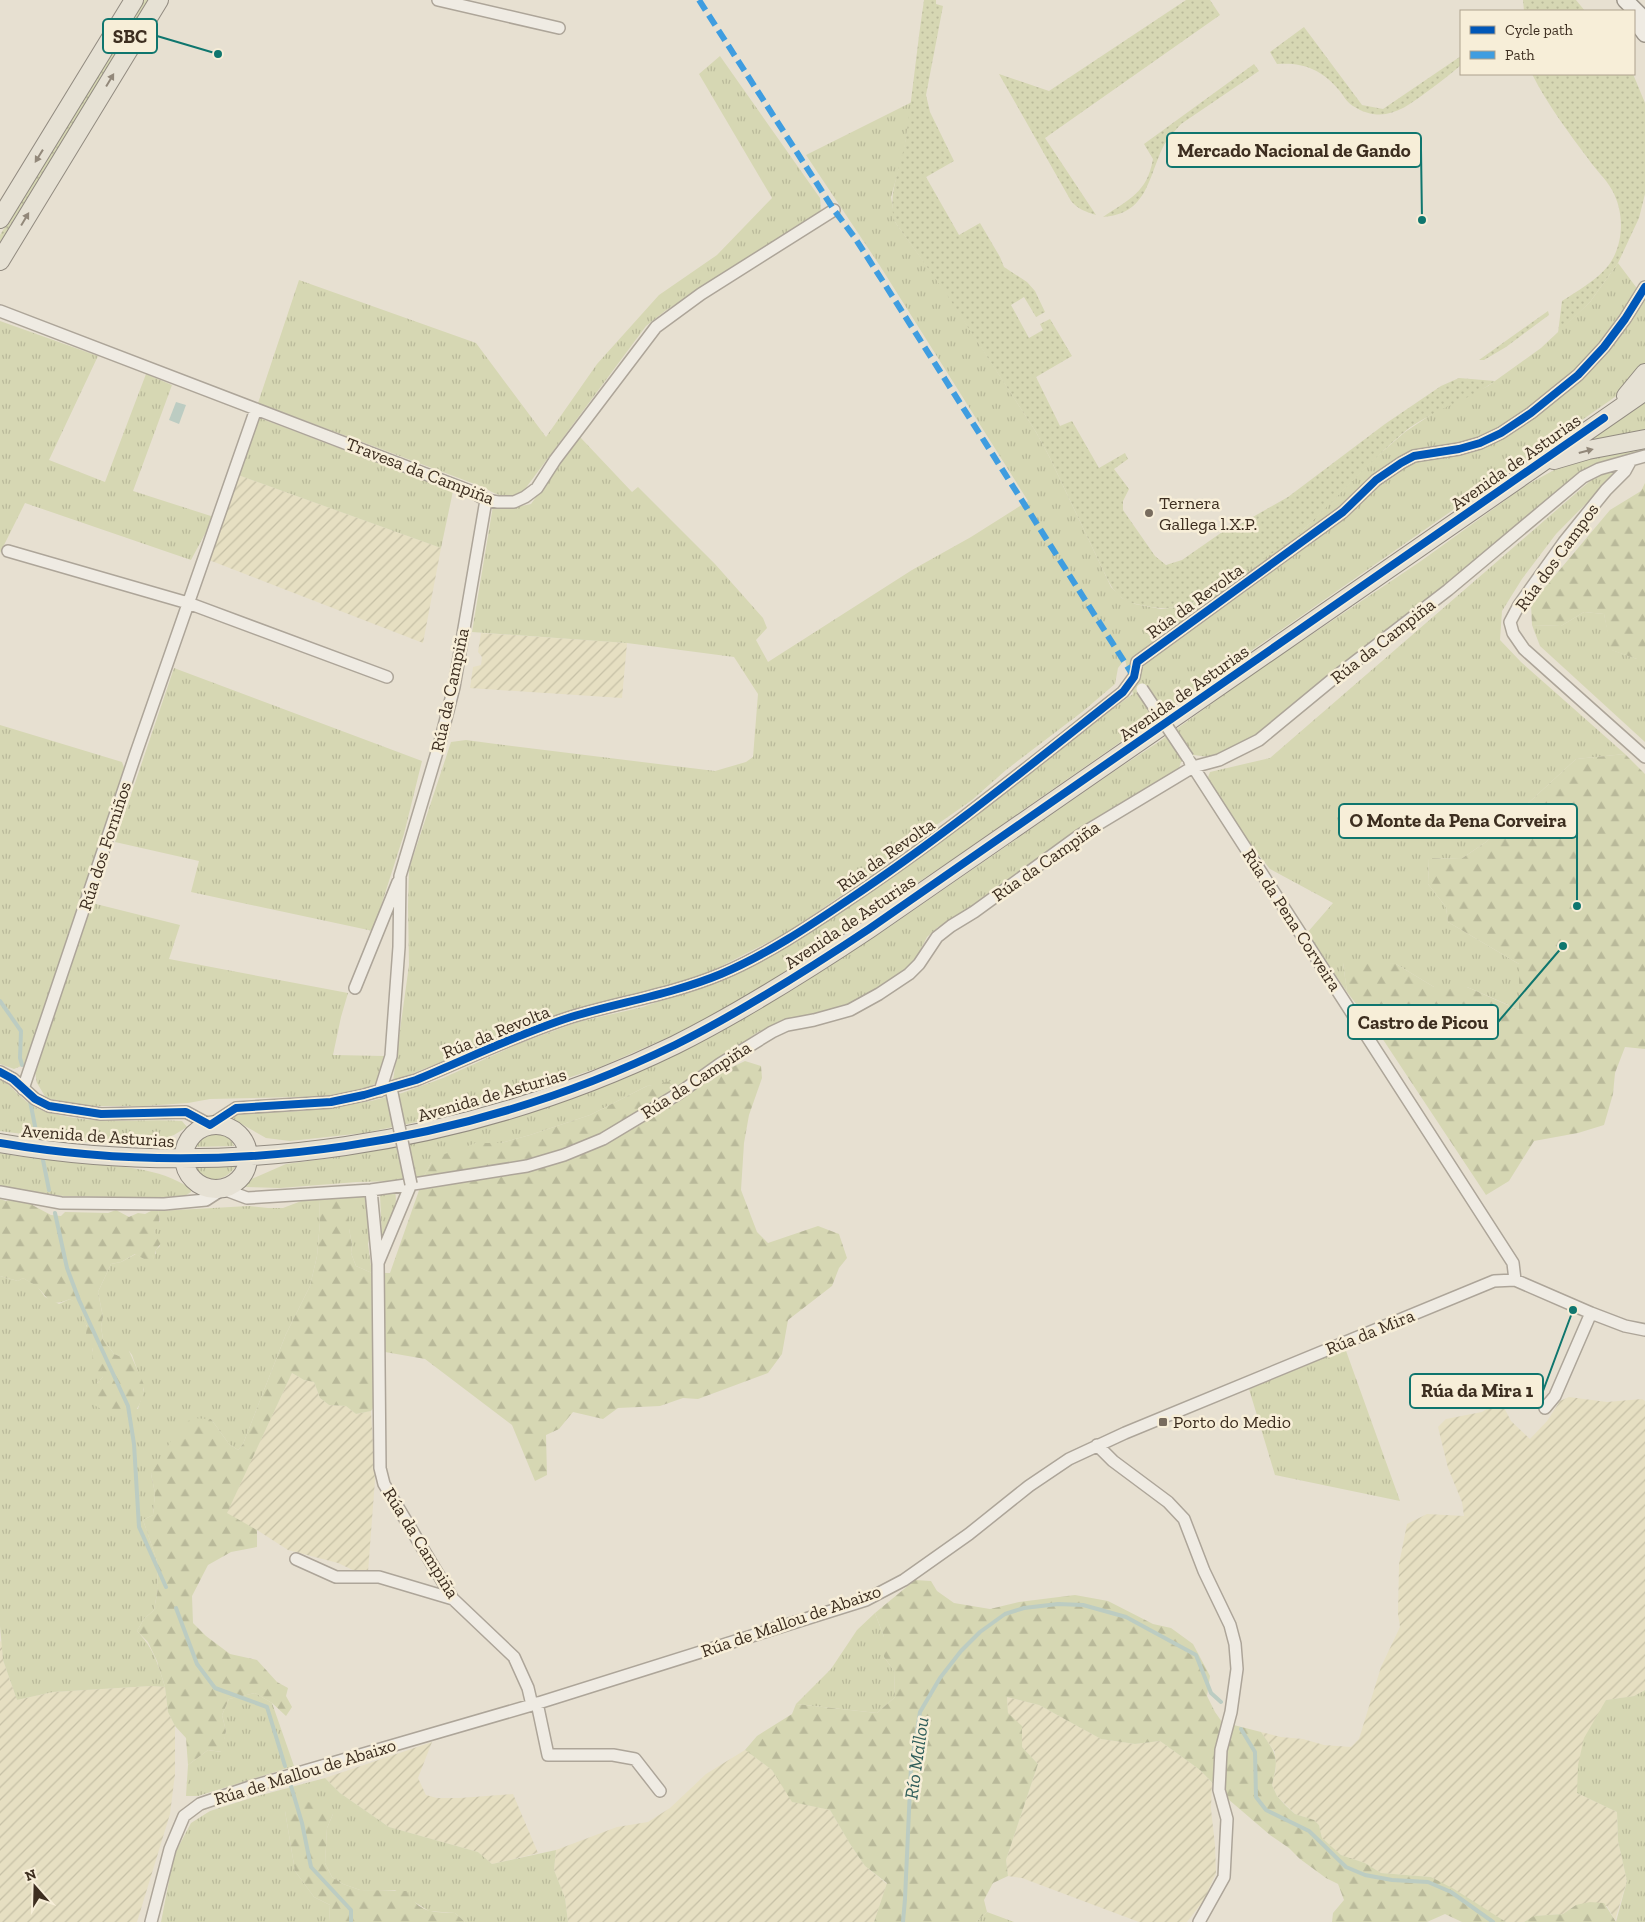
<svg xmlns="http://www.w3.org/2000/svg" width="1645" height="1922" font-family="'Zilla Slab',serif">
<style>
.farmland{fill:url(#farmland-furrows)}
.grass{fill:url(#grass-tufts)}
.forest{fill:url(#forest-firs)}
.garden{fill:url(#garden-dots)}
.water{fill:#bcccc2}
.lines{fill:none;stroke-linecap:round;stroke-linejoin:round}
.stream{stroke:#bcccc2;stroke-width:4}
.street-casing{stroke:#ada599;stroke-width:14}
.secondary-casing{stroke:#9c958a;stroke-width:18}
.primary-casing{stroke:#928b80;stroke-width:20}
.street{stroke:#efebe3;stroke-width:11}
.secondary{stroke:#efebe3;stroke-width:15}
.primary{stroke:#e6e1d4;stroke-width:18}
.street-bridge-casing{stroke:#ada599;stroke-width:14;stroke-linecap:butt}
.street-bridge{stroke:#efebe3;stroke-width:11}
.quiet{stroke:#3f9de0;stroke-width:6;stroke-dasharray:12 6;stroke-linecap:butt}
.cycleway-casing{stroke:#f7eed8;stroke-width:11}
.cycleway{stroke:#0057b8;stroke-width:8}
.oneway{fill:#92887a}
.poi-dot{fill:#786c5e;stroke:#f7eed8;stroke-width:2}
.labels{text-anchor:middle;stroke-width:5;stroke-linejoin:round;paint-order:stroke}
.street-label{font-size:18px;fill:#3d2e20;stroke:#f7eed8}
.poi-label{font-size:18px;fill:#3d2e20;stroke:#f7eed8;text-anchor:start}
.water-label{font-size:19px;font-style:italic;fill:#2f5d5a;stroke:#f7eed8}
.leader{fill:none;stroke:#0f766e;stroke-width:2}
.callout-dot{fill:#0f766e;stroke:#f7eed8;stroke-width:2}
.callout{fill:#f7eed8;stroke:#0f766e;stroke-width:2}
.callout-label{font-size:19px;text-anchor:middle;font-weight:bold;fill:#3d2e20}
</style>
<defs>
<pattern id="farmland-furrows" width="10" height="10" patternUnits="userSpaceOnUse" patternTransform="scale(1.25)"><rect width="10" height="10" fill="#e6dfc2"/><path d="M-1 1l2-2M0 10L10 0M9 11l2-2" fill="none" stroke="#c6c0a6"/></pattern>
<pattern id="grass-tufts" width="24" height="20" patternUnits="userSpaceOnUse" patternTransform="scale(1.25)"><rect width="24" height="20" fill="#d6d7b3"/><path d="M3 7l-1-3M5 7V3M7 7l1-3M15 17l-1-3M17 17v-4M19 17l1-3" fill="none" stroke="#b9b99a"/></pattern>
<pattern id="forest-firs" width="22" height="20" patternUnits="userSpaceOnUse" patternTransform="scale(1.25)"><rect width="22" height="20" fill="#d6d7b3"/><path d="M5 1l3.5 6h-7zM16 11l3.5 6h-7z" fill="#b9b99a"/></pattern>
<pattern id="garden-dots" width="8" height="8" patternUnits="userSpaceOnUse" patternTransform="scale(1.25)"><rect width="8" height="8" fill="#d6d7b3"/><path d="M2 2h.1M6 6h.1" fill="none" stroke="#b9b99a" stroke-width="1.8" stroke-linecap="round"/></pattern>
</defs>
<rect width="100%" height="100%" fill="#e7e0d1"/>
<path class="farmland" d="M238,475L441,548L423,643L209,560Z
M481,633L627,643L622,698L470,688L473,667L481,665L482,657L478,652Z
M292,1373L304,1380L314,1382L320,1398L329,1405L346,1406L356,1414L371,1411L375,1480L368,1572L355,1571L338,1563L288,1550L257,1530L226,1514Z
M1569,1397L1607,1402L1642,1399L1645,1401V1690L1634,1696L1606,1700L1577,1793L1617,1812L1618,1841L1627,1881L1615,1920L1607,1906L1576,1905L1563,1914L1535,1916L1524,1922H1506L1431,1877L1381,1873L1365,1863L1341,1855L1322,1838L1319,1825L1314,1820L1295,1814L1277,1796L1272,1785L1276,1769L1275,1752L1261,1732L1281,1737L1303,1739L1324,1745L1351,1747L1359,1739L1381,1667L1400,1627L1398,1614L1399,1564L1407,1524L1427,1514L1464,1516L1462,1502L1448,1468L1438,1427L1446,1419L1482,1412L1500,1400L1511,1421L1530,1439L1547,1421L1560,1401Z
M0,1641L2,1642L3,1660L17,1700L53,1692L151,1686L165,1687L168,1712L175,1726V1774L170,1814L137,1922H0Z
M1007,1697L1039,1705L1101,1739L1135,1744L1160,1741L1200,1770L1212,1783L1211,1809L1215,1845L1216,1873L1204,1900L1187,1922H1139L1022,1878L1008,1876L1006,1860L1038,1764L1022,1747V1727L1008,1713Z
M432,1742L418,1778L426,1795L437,1798H460L513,1794L538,1853L492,1864L478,1852L389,1827L340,1793L325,1778Z
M745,1750L772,1770L793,1802L830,1810L850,1844L865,1866L887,1884L874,1922H568L565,1898L554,1870L556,1850L617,1827L648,1822L670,1808L706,1774Z"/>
<path class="grass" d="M720,56L820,198L821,209L818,215L665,311L646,326L522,493C502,499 498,495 480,486L258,403L299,280L476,343L546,437L597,364L659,295L717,255L772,198L699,74Z
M912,102L904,151L891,197L895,222L947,294L1036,432L1049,456L1111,587L1122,598L1135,604L1161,609L1185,606L1205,598L1304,529L1374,459L1405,432L1438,410L1488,386L1541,348L1590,302L1618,263L1645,299V376L947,863L742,1000L671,1036L598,1068L498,1101L427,1120L364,1133L290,1141L266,1138L231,1118L233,1114L302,1111L371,1101L402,1093L443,1078L518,1044L578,1022L643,1007L711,983L756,964L848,906L980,812L1086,728L1133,694L1125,659L1118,668L1115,684L1082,712L1006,770L972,800L935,826L871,875L788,932L706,974L467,1052L393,1081L409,965L408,906L409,869L451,742L466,740L496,744L715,771L746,762L753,757L758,694L734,657L627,643L472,632L493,506L507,509L531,504L580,437L632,492L638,487L715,564L763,618L767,628L756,640L768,662L912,570L971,537L1028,501L880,266L806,155Z
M0,321L98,356L49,460L105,482L146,374L172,385L133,491L214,517L191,560L25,503L0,553Z
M1645,402V431L1585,442Z
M257,417L453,491L441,548L238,475Z
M1645,443V452L1610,460L1531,516L1256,736L1236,747L1208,757L1194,755L1181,762L1179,768L1094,822L971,909L947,924L938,927L927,937L917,957L907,969L882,989L844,1007L770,1027L758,1032L688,1081L647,1086L590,1115L530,1135L501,1143H476L431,1163L424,1176L399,1181L357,1182L280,1188L245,1187L247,1181L286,1164L331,1158L419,1142L521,1116L623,1079L717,1034L794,989L885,930L1119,768L1157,743L1250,676L1421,561L1525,486L1556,469L1584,458Z
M1619,470L1556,534L1522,579L1502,611L1500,640L1521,662L1625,754L1576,759L1486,842L1461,859L1429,858L1428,884L1446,907L1448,922L1519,964L1520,1010L1467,987H1434L1396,964L1343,963L1347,992L1307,933L1333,903L1270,869L1243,836L1207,780L1210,772L1270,758L1590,481L1601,474Z
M1584,612L1604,614L1612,650L1637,659H1645V742L1540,646L1532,625L1561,626Z
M174,668L422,761L404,834L373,931L191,892L199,861L115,842Z
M0,725L122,762L125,770L26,1064L14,1069L0,1064Z
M92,903L180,925L169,959L348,993L341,1017L333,1055L385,1056L377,1083L366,1088L337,1096L210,1099L188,1103L145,1106H87L46,1098L37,1083L35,1072Z
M0,1078C13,1087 24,1103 39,1109C85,1127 135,1118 182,1121L187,1127L174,1135L153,1142L137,1144L82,1142L0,1131Z
M211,1134C220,1134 231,1136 234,1146L193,1147L199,1140Z
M0,1153C27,1158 53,1160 80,1163C117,1166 160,1167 191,1189V1192L183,1197L162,1198L64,1196L38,1193L0,1185Z
M194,1167H235C226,1182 202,1185 194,1167Z
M395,1192C399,1208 389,1226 382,1240L380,1194Z
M338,1195L367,1196L371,1228L368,1244L372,1273L356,1266L351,1253L352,1244L349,1229V1217Z
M319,1199L320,1222L317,1256L310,1286L286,1334L243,1444L238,1450L229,1444L211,1419L151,1474L155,1493L153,1515L143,1520L157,1561L158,1588L154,1610L144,1619L137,1631C154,1649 158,1664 165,1687L151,1686L53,1692L17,1700L3,1660L0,1626V1276L18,1281L23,1278L37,1286L45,1297L59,1304L70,1299L78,1304L94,1345L92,1350L103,1377L97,1383L111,1409H138L144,1389L132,1355L129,1351L119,1356L114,1354L103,1339L101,1327L103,1317L98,1292L111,1264L121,1262L136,1254L144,1259L156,1254V1250L160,1246L154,1231L160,1221L158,1211L249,1206L268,1208H283L304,1200Z
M1345,1348L1400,1501L1275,1475L1249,1389Z
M875,1613L884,1637V1657L894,1671L895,1697L877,1713L796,1704L831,1669L857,1630Z
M1645,1690V1922H1616L1627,1881L1618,1841L1617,1812L1577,1793L1578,1765L1584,1738L1606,1700L1634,1696Z
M255,1693L272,1703L294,1766L198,1796H186L188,1765L208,1750L221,1752L226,1731L222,1715L229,1699Z
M325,1778L340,1793L389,1827L478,1852L492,1864L556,1850L554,1870L565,1898L568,1922H465L455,1913L429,1911L395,1890L376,1891L360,1890L343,1884L332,1877L325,1863L327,1828L333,1814L285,1811L295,1871L314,1897L330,1905L329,1922H161L174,1855L191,1823L210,1811L254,1797Z
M987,1912L1014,1922H976Z"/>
<path class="forest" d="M1645,483V659H1637L1611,650L1604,614L1584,612L1561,626L1532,625L1531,604L1610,510L1641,491Z
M1625,754L1645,774V1049L1625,1047L1615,1073L1613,1094L1604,1125L1578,1133L1534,1141L1509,1181L1486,1195L1380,1035L1347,992L1343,963L1359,959L1396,964L1434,987H1467L1519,1010V964L1448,922L1446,907L1428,884L1429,858L1461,859L1486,842L1576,759Z
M745,1061L761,1066L762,1078L749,1115L744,1143L741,1190L757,1232L768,1243L818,1226L839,1234L847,1258L839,1268L832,1286L788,1320L782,1354L768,1373L698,1399L683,1398L660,1406L618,1408L603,1419L573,1412L559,1429L546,1435L547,1475L535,1481L512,1425L425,1359L385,1352L384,1392L371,1411L356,1414L346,1406L329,1405L320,1398L314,1382L304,1380L292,1373L227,1513L257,1530V1547L231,1552L208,1565L192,1596L193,1623L206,1636L230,1654L257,1660L277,1682L288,1688L286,1696L292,1707L286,1716L272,1703L255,1693L229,1699L222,1715L226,1731L222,1752L208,1750L188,1765L186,1738L175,1726L168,1712L165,1687L157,1661L148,1642L137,1631L144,1619L154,1610L158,1588L157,1561L143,1520L153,1515L155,1493L151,1474L171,1441L191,1418L211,1419L229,1444L238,1450L243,1444L286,1334L310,1286L317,1256L320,1222L319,1199L338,1195L346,1207L349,1217V1229L352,1244L351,1253L356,1266L372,1273H390L424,1176L431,1163L439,1156L476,1143H501L530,1135L590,1115L647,1086L676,1080L708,1083L722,1072Z
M15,1198L28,1201L34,1206L51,1215L61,1216L65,1212L108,1213L116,1210L129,1217L138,1213L145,1214L151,1211H158C160,1219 161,1226 154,1231L161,1243L156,1250L154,1259H144L135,1254L121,1262L111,1264L98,1292L103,1317L101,1327L103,1339L114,1354L119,1356L122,1350L125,1348L129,1351L144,1385C143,1398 139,1413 126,1417L111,1409L103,1410L94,1405C89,1393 94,1386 103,1377C82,1361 101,1343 86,1334L87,1326C78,1314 83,1308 70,1299C48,1308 51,1300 37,1287C33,1283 27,1281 23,1278L18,1281L0,1276V1199L6,1201Z
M915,1580L931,1581L937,1591L954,1603L990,1609L1019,1602L1075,1595L1108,1601L1153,1624L1171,1628L1193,1644L1210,1676L1207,1696L1215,1712L1222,1722L1261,1732C1277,1755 1279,1757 1272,1785L1277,1796L1286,1806L1295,1814L1314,1820L1319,1825L1322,1838L1341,1855L1365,1863L1381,1873L1431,1877L1454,1889L1506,1922H1462L1445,1914L1427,1922H1332L1333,1913L1344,1900L1338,1884L1326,1878L1300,1859L1289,1848L1270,1835L1228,1799L1200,1770L1160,1741L1135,1744L1101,1739L1039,1705L1007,1697L1008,1713L1022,1726V1747L1038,1764L1006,1860L1008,1876L993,1883L984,1900L987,1912L976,1922H874L887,1883L865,1866L850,1844L830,1810L792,1802L772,1770L745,1750L757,1736L792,1714L796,1704L877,1713L895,1697L894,1671L884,1657V1637L875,1613Z
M306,1802L319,1803L333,1814L327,1828L325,1863L332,1877L343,1884L360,1890L407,1891C419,1913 432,1912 455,1913L465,1922H329L330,1905L314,1897L295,1871L285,1811Z
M1590,1902L1604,1903L1616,1922H1524L1534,1916L1563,1914L1576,1905Z"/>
<path class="garden" d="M144,0H148L0,242V235Z
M924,0H936V4L943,6L926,95L930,112L954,161L926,177L959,235L980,223L1000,257L1004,267L1027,282L1035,291L1045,312L1036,317L1024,297L1011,305L1029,338L1043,330L1040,324L1050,319L1072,356L1036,377L1060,426L1072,421L1099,468L1125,453L1128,459L1114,469L1129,489L1123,501V510L1155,556L1166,565L1182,560L1228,528L1237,526L1288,497L1385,424L1441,386L1459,378L1495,381C1466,402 1431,410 1403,433C1368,463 1338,497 1305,528C1290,543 1270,554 1252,566C1220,587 1189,616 1147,606C1139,605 1129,603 1122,598C1113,592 1108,580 1103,570L1049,456L1036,432L947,295L895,222C886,194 902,166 906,137C913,91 917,45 924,0Z
M1186,0H1210L1220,15L1045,138L1096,215C1086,212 1078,209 1071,201L999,74L1049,91Z
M1523,0H1576L1585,11H1524Z
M1304,27L1362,105L1383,109L1461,56V65C1451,74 1440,82 1428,91C1404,109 1383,125 1353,106C1346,102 1343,94 1338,89C1321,69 1302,62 1277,64L1270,52Z
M1254,64L1259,71L1181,124C1175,131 1169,137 1164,145C1148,177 1148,214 1103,217C1129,199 1147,193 1153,159L1144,144Z
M1532,74H1633L1645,103V194L1639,218L1618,263L1590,302L1558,333L1562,301C1576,292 1598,279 1608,266C1624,245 1625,213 1612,190C1606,179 1596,170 1589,160C1569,133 1547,104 1532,74Z
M1548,311L1549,315L1506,347L1484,360H1479Z"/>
<path class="water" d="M176,402L186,405L179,424L169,420Z"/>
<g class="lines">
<path class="stream" d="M0,1001L21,1031L20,1058L22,1065
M30,1101L37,1136
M43,1160L49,1190
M55,1213L67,1268L79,1300L128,1406L134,1444L139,1527L166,1587
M176,1608L197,1664L215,1688L267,1707L285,1766
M1241,1729L1255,1752L1256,1797L1266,1810L1309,1831L1346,1867L1365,1875L1392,1880L1428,1882L1451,1892L1493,1922
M291,1786L302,1823L311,1867L351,1910V1922
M903,1922L905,1899L911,1767L920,1712L940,1678L961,1651L980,1632L1005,1614L1024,1608L1058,1604L1083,1605L1126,1617L1196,1655L1211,1693L1221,1702"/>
<g class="street-casing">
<path id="street" d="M438,0L559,28
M0,311L470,491L486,500L498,502H514L525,497L537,488L555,460L656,327L701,294L834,210
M1631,460L1625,471L1606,490L1564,542L1519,605L1510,622L1513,633L1524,649L1645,757
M8,551L188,603L387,677
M1190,762L1513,1263L1515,1280
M355,988L398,882
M0,1072L13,1079L35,1099L49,1106L101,1114L186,1112L210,1125L236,1108L331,1102L364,1095L416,1080C467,1059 518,1034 571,1017C621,1002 673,994 721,974C766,955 808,927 848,900C944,836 1033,763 1123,692L1134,677L1137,662L1343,512L1376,480L1401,463L1414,456L1459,449L1480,443L1501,433L1531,413L1578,375L1604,347L1625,319L1645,287
M23,1089L136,753L256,409
M380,1091L391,1056L399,947L400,876L440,742L454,687L486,500
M371,1190L378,1264L380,1468L384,1484L453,1599L514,1657L528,1688L532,1705
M0,1192L61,1203L164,1204L206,1200L223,1189L247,1198L371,1190L420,1183L527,1166L564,1155L603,1139L678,1094L720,1064L772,1032L787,1025L814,1020L850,1010L879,994L909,974L919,964L937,937L951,926L974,912L1080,835L1193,767L1219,760L1259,740L1339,674L1448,590L1583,477L1599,469L1645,456
M378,1263L411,1184
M1545,1408L1555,1396L1591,1313
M1097,1445L1113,1461L1168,1502L1184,1519L1204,1571L1230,1625L1235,1644L1237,1669L1231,1712L1221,1750L1219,1790L1227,1819L1224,1877L1199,1922
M296,1559L336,1577H379L453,1599
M537,1703L548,1755H613L635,1759L660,1791
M151,1922L170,1849L184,1816L200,1804L253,1786L532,1705L866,1600L904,1580L969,1534L1029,1486L1069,1459L1125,1433L1494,1281L1515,1280L1591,1313L1625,1326L1645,1330"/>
</g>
<g class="secondary-casing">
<path id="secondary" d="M1625,0L1645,20
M1634,19L1645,34"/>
</g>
<g class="primary-casing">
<path id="primary" d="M0,219L134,0
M0,261L159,0
M1626,396L1645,373
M1554,460L1588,450L1645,439
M184 1157a32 32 0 1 1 64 0a32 32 0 1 1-64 0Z
M0,1143C226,1182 469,1145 675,1045C743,1011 806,971 869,929L1645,391"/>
</g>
<use href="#street" class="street"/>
<use href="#secondary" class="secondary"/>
<use href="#primary" class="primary"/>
<g class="street-bridge-casing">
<path id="street-bridge" d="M1142,689L1188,758
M391,1088L411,1184"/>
</g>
<use href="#street-bridge" class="street-bridge"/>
<path class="quiet" d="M699,0L834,210L855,238L882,280L1134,677"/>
<g class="cycleway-casing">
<path id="cycleway" d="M0,1072L13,1079L35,1099L49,1106L101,1114L186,1112L210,1125L236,1108L331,1102L364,1095L416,1080C467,1059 518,1034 571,1017C621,1002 673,994 721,974C766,955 808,927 848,900C944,836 1033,763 1123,692L1134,677L1137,662L1343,512L1376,480L1401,463L1414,456L1459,449L1480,443L1501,433L1531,413L1578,375L1604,347L1625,319L1645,287
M0,1143C226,1182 469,1145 675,1045C743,1011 806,971 869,929L1604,418"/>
</g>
<use href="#cycleway" class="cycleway"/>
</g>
<defs><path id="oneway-solid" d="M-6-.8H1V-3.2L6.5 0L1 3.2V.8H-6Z" transform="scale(1.25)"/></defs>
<g class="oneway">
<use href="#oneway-solid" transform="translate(110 80) rotate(-59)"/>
<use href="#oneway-solid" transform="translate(39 156) rotate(122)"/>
<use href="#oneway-solid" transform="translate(25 219) rotate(-59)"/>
<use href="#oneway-solid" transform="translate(1586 451) rotate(-15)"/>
</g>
<g class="poi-dot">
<circle cx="1149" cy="513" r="5"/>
<rect x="1158" y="1417" width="10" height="10" rx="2.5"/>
</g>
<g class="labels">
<g class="street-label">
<text transform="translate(1516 462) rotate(-35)" y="6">Avenida de Asturias</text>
<text transform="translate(420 471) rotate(21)" y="6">Travesa da Campiña</text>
<text transform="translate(1557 557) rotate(-54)" y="6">Rúa dos Campos</text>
<text transform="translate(1195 601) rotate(-36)" y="6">Rúa da Revolta</text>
<text transform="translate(1383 641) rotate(-38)" y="6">Rúa da Campiña</text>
<text transform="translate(450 690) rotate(-78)" y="6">Rúa da Campiña</text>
<text transform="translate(1184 693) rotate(-35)" y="6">Avenida de Asturias</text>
<text transform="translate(105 846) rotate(-72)" y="6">Rúa dos Forniños</text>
<text transform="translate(886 855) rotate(-35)" y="6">Rúa da Revolta</text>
<text transform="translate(1046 861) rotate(-35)" y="6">Rúa da Campiña</text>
<text transform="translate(1292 920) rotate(57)" y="6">Rúa da Pena Corveira</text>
<text transform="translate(850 922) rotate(-34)" y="6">Avenida de Asturias</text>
<text transform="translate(496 1032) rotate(-22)" y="6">Rúa da Revolta</text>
<text transform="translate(696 1080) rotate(-33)" y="6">Rúa da Campiña</text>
<text transform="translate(492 1095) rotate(-16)" y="6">Avenida de Asturias</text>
<text transform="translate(98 1136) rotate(4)" y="6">Avenida de Asturias</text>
<text transform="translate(1370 1332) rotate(-22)" y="6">Rúa da Mira</text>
<text transform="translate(421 1543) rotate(58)" y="6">Rúa da Campiña</text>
<text transform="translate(791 1621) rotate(-19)" y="6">Rúa de Mallou de Abaixo</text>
<text transform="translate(305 1772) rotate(-17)" y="6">Rúa de Mallou de Abaixo</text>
</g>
<g class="poi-label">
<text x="1159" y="509">Ternera<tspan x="1159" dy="21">Gallega l.X.P.</tspan></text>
<text x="1173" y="1428">Porto do Medio</text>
</g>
<g class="water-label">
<text transform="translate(916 1758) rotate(-82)" y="7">Río Mallou</text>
</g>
</g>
<path class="leader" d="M218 54L157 36M1422 220L1421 150M1577 906L1577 821M1563 946L1498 1022M1573 1310L1543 1391"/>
<g class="callout-dot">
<circle cx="218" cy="54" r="5"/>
<circle cx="1422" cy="220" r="5"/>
<circle cx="1577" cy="906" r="5"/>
<circle cx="1563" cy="946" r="5"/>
<circle cx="1573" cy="1310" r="5"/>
</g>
<g class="callout">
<rect x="103" y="19" width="54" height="34" rx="5"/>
<rect x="1167" y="133" width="254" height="34" rx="5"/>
<rect x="1339" y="804" width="238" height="34" rx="5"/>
<rect x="1348" y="1005" width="150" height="34" rx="5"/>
<rect x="1410" y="1374" width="133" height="34" rx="5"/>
</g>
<g class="callout-label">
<text x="130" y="43">SBC</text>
<text x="1294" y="157">Mercado Nacional de Gando</text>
<text x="1458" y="827">O Monte da Pena Corveira</text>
<text x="1423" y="1029">Castro de Picou</text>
<text x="1477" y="1397">Rúa da Mira 1</text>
</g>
<rect x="1460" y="10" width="175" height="65" fill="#f7eed8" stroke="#ada18e"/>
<rect x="1470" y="26" width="25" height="8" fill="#0057b8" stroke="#ada18e"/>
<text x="1505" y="35" font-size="15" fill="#3d2e20">Cycle path</text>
<rect x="1470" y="51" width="25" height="8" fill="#3f9de0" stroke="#ada18e"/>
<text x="1505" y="60" font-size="15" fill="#3d2e20">Path</text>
<g transform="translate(35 1887) rotate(340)" stroke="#f7eed8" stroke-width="4" paint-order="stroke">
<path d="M0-4L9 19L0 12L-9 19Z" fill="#3d2e20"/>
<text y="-8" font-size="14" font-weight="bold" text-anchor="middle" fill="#3d2e20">N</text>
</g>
</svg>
